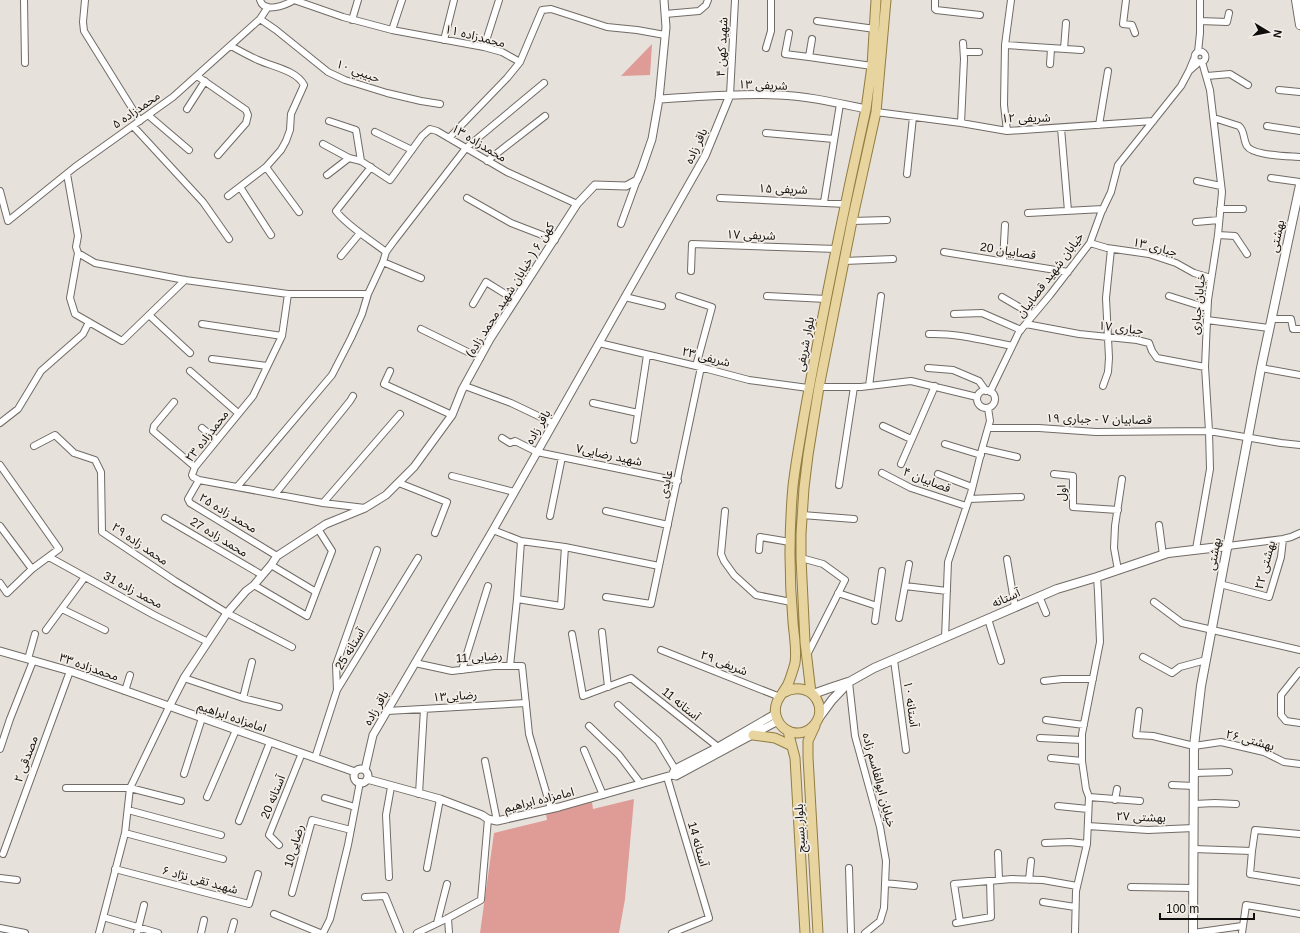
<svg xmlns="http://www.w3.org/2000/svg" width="1300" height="933" font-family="Arial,'Noto Sans Arabic',sans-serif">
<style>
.green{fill:#df9b96}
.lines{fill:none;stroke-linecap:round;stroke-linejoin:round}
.minor-casing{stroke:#716b66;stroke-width:8}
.tertiary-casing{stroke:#716b66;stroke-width:9}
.secondary-casing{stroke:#716b66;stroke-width:10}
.primary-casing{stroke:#917c41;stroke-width:11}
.minor{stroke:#fff;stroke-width:6}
.tertiary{stroke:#fff;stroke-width:7}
.secondary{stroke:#fff;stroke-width:8}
.primary{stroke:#e7d49e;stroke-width:9}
.labels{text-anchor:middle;stroke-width:3.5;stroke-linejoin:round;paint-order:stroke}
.street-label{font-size:12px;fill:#100e0c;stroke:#f4eee8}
</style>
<rect width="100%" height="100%" fill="#e7e1db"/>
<path class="green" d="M652,44L650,75L621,76Z
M634,799L625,899L619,933H480L494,833L547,820L546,814L592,802L593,809Z"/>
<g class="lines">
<g class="minor-casing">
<path id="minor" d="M24,0L25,63
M85,0L83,22L84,31L140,121
M260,0C264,14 286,5 294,0
M294,0L343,17L392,30L484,47L502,52L520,62L542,10L551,9L607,27L637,30L665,35
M935,0V9L936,10L980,15
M1126,0L1123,24L1132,25L1135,33
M665,14L699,11L706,5L708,0
M260,19L276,30L328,72L345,80L387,93L421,101L440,104
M352,20L358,0
M817,21L875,29
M1200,21L1227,22L1229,13
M392,30L402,0
M789,33L785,54L809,57
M812,39L809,57L872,66
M444,40L454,0
M1005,45L1081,50
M231,46C240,51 249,56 258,60C273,67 296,70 304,85L291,114L290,130L286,141L281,150L266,167L299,212
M484,47L499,0
M766,48L771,31V0
M1064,49L1066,23
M1194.5 57a5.5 5.5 0 1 1 11 0a5.5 5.5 0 1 1-11 0Z
M964,52H979
M1198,52L1200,33V0
M1194,59L1189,71L1198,63
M1050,64L1051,49
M197,76L246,110L248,115L246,123L218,155
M1207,76L1230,74L1248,85
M1279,90L1300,92
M730,95L735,0
M187,109L205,81
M876,112L961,123L1007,131L1153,121
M148,115L189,150
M1214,118L1239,126C1245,131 1243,140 1247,146C1253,156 1289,156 1300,157
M329,121L356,130L361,161
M961,123L964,59L963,43
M1099,125L1108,71
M133,126L203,202L229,239
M1267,126L1300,131
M1061,128L1068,211
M1007,131L1004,105L1005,45L1011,0
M375,132L412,150
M766,133L834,139
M449,138L507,78L520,62
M323,144L349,158L361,161L390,180L422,136L430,129L437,131L507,172L577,204
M487,161L545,116
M371,167L336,211C346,225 372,241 386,252L394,241L466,148L544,83
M67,174L78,236L76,247L78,253L95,263L185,280L288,294H368L383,262L386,252
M907,174L913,117
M327,175L349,158
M1271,178L1300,182
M1197,181L1221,186
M240,187L271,235
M0,191L8,221L75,167L173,97L260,19L268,7
M228,196L266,167
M467,198L511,223L555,240
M720,198L846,204
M824,202L840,104
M1220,209H1243
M1028,213L1103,209
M852,221L887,220
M1196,222L1219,220
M621,224L637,180
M1218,235L1235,236L1247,254
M1090,243L1107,248L1149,254L1176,263L1194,273L1211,278
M944,252L1068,272
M78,253L70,298L75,314L122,341L185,280
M341,256L360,233
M844,261L893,259
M1003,261L1005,225
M383,262L421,278
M691,271L692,244L837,249
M288,294L282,336L253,396L195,467L192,475L193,477L199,480L323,503L365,508
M679,296L712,307L696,366
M767,296L826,299
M1169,296L1207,308
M625,297L662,306
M1002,297L1033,315
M473,304L486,282L515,300
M954,314L982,313L1021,330
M149,315L190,353
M1271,319H1291L1293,329H1300
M1207,320L1269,328
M202,324L282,336
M1026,324L1079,334L1137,340L1149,343L1152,351L1157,358L1205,367
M421,329L480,358
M929,334C957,333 986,341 1012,346
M599,343L696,366L749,380L808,388
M212,359L267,366
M928,368L953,370L979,381L986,391
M1261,368L1300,375
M190,371L238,413
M390,371L384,384L452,415
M465,386L511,403L553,423
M869,386L881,296
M1103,386L1108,372L1109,358L1106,298L1111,249
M819,387H861L911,381L977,397
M977 399a9 9 0 1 1 18 0a9 9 0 1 1-18 0Z
M990,392L1019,332L1050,295L1090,243L1101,213L1111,192L1118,165L1181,86L1189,71
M174,402L154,426L153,431L195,467
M593,403L638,413
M0,423L18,409L41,371L83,334L89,322
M883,426L911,439
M202,428L217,440
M988,428H1039L1096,432L1209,431L1281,443L1300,445
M502,438L510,443L515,441L537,452L678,481
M634,440L647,355
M945,444L981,455
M34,446L55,435L74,453L95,460L101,472L102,532L175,581L227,613L292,647
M982,449L1017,457
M901,464L935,386
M0,465L59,549L32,569L7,593L0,583
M882,473L911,488L966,506
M938,474L972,487
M1054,474L1073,476V507L1118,510
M452,476L514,492
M199,480L188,499L190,503L277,556
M399,483L447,502L435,533
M839,485L854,387
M237,487L332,375L351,338L362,314L368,294
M275,494L350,401L353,396
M969,499L1021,497
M323,503L400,414
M606,511L668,525
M725,511L721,554L724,561L734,575L756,595L791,602
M802,515L854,519
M550,516L562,457
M165,518L262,575
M1159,525L1163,555
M0,526L32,569
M493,530L521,541L565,547L659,566
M1228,546L1283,539L1291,537L1300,533
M1196,549L1210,469L1209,431L1205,367L1207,320L1208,300L1218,235L1222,192L1210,90L1202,62
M759,550L760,537L790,542
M49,557L154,615L208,642
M801,558L823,564L845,580L807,655
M1007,559L1015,607
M1118,570L1114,548L1115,526L1122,479
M1220,584L1269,597L1281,557L1283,539
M254,585L307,616L316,592L271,565
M905,586L947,591
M316,592L332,551L318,529
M838,593L877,606
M1039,596L1046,613
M606,597L651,604L701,367
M517,599L561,606L565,547
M1154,602L1182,623L1300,650
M62,609L105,630
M899,618L909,564
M988,619L1001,661
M875,621L882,571
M46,630L85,577
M602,632L608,687
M572,634L583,696L631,678L718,747
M945,638L948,562L971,493L982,449L990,421L988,408
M661,650L780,697
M1143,657L1172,673L1180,667L1206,660
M28,659L35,634
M894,660L906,750
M415,663L452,671L494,666H522L529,734L551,809
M510,666L517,599L521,541
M462,670L488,586
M1300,671L1281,695V715L1286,721L1300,723
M184,678L243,698L279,707
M1044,681L1062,679H1093
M849,682L855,736L880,827L886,861L884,908L880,921L865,933
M337,690L336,665L377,550
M125,691L130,675
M243,698L252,662
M618,705L658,741L675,769
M387,711L526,703
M1139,711L1136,735L1153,736L1194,746L1221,742L1264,752L1284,762L1300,764
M1046,720L1084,725
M589,726L619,755L641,784
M1040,738L1082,740
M0,749L10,719L33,661
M584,750L603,795
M315,758L337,690L418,558
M1051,758L1082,761
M485,761L497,821
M1194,773L1229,772
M184,774L202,718
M667,777L709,918L672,933
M1172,785L1194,786
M66,788H130L181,801
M419,794L424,709
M207,797L236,730
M1089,797L1140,801
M325,798L355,807
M1115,800L1117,789
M1194,804L1215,803L1236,804
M1058,806L1088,809
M128,810L221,835
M239,821L270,742
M1088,826L1148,830L1194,828
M125,833L223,859
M1045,843L1070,842L1087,844
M279,845L269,835L302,753
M1193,849L1252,851L1250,874L1300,882
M1252,851L1255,830L1300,834
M998,853L999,880
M3,854L70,671
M427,868L440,799
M849,868L851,933
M115,869L249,904L258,874
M389,877L386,815L391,787
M0,878L17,880
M1029,880L1031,861
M885,883L914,886
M1131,887L1193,888
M292,893L312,820L351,830
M365,897L385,896L400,933
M1043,902L1075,907
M274,914L320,933
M103,917L158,933
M448,918L449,933
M960,922L954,884L1012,879L1043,880L1077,886
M437,923L447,884
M956,923L991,917L990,881
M0,928L25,933
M99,933L125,833L130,788L169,707
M137,933L144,905
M201,933L204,920
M231,933L234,922
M323,933L330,919L348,845L360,782
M417,933L448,918L481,900L488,819
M1075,933L1076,891L1087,844L1089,797L1086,789L1082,761V734L1100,642L1098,592L1097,577
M1193,933L1242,926
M1242,933L1246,905L1300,914"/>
</g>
<g class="tertiary-casing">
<path id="tertiary" d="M659,99C698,97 738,93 778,95C808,96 837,103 866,109
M0,651L70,671L355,772
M169,707L184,678L227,613L246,591L254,585L271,565L277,556L326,524L365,508L386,495L414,467L452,415L462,390L490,339L577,204L595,185L626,186L637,180L642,168L652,139L659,99L666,27L664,0
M354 776a7 7 0 1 1 14 0a7 7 0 1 1-14 0Z
M365,770L373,735L493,530L705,156L730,95
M672,775L675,769L718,747L775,714
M367,779L440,799L482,815L488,819L497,821L559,807L672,775L676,776L778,721"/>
</g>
<g class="secondary-casing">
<path id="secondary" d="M1296,0L1300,25
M813,694L830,688L848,682
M818,719L832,700L849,682L874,668L1057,589L1097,577L1168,553L1228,546
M1193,933L1194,746L1201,686L1261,368L1300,185"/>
</g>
<g class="primary-casing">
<path id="primary" d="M783,693C796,685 814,688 819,705C823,721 808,737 791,732C779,728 772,714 777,702C779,697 785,690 788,684C791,677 793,670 795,663C797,650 794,635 793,622C789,577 789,531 793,486C795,469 798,451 801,434C807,398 814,362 821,326C835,253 850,181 866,109L872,66L876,0
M811,693L805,642L801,558V534L804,488L808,455L819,387L852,221L876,112L886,0
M815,726L808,741V757L818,933
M788,731L795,758L805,933
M753,735L775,738L792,746"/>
</g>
<use href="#minor" class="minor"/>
<use href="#tertiary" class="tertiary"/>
<use href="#secondary" class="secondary"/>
<use href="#primary" class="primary"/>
</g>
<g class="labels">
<g class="street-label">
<text transform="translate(475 36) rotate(14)" y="4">محمدزاده ۱۱</text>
<text transform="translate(722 47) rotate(-87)" y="4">شهید کهن ۴</text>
<text transform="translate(358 71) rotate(20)" y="4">حبيبي ١٠</text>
<text transform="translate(763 85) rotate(2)" y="4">شریفی ۱۳</text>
<text transform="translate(136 110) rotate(-35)" y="4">محمدزاده ۵</text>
<text transform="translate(1026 118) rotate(-1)" y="4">شریفی ۱۲</text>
<text transform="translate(479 143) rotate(31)" y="4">محمدزاده ۱۳</text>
<text transform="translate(696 146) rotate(-65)" y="4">باقر زاده</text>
<text transform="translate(783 189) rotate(2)" y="4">شریفی ۱۵</text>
<text transform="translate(751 235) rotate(2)" y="4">شریفی ۱۷</text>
<text transform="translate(1277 236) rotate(-78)" y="4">بهشتی</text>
<text transform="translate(1155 247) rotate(14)" y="4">جباری ۱۳</text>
<text transform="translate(1008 251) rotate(9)" y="4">قصابیان 20</text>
<text transform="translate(1050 275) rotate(-53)" y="4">خیابان شهید قصابیان</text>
<text transform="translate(510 290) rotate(-58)" y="4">کهن ۶ ( خیابان شهید محمد زاده)</text>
<text transform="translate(1198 304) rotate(-84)" y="4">خیابان جباری</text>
<text transform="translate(1121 328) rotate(7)" y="4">جباری ۱۷</text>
<text transform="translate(805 344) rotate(-79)" y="4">بلوار شریفی</text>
<text transform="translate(706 357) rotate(14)" y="4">شریفی ۲۳</text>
<text transform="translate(1099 419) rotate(1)" y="4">قصابيان ۷ - جباری ۱۹</text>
<text transform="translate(538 427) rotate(-60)" y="4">باقر زاده</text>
<text transform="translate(207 436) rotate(-52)" y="4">محمدزاده ۲۳</text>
<text transform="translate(609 455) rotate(12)" y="4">شهید رضایی۷</text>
<text transform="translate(927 480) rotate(21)" y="4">قصابیان ۴</text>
<text transform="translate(666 484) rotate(-78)" y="4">عابدی</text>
<text transform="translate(1062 493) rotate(-90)" y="4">اول</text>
<text transform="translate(228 513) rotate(31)" y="4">محمد زاده ۲۵</text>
<text transform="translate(219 537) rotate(31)" y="4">محمد زاده 27</text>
<text transform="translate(140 544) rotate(34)" y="4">محمد زاده ۲۹</text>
<text transform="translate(1214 554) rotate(-79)" y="4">بهشتی</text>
<text transform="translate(1265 565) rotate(-75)" y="4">بهشتی ۲۲</text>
<text transform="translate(133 590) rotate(28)" y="4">محمد زاده 31</text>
<text transform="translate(1006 598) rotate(-24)" y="4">آستانه</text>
<text transform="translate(350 649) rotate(-59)" y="4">آستانه 25</text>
<text transform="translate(479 657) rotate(-4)" y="4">رضایی 11</text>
<text transform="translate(724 663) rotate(21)" y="4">شریفی ۲۹</text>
<text transform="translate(89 667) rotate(19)" y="4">محمدزاده ۳۳</text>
<text transform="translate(455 696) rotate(-4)" y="4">رضایی۱۳</text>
<text transform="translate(681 704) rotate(39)" y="4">آستانه 11</text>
<text transform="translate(911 704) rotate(82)" y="4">آستانه ۱۰</text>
<text transform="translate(376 708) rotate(-60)" y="4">باقر زاده</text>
<text transform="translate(232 717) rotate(19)" y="4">امامزاده ابراهیم</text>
<text transform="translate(1250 740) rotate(15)" y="4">بهشتی ۲۶</text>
<text transform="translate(26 759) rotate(-70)" y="4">مصدقی ۲</text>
<text transform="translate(879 780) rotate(75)" y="4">خیابان ابوالقاسم زاده</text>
<text transform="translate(273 797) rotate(-68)" y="4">آستانه 20</text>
<text transform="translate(539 800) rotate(-14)" y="4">امامزاده ابراهیم</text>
<text transform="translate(1141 817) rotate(2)" y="4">بهشتی ۲۷</text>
<text transform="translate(800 828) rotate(-93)" y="4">بلوار بسیج</text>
<text transform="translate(698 844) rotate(74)" y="4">آستانه 14</text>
<text transform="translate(294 846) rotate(-74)" y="4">رضایی10</text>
<text transform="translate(200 880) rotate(15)" y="4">شهید تقی نژاد ۶</text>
</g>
</g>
<g transform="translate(1268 32) rotate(100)" stroke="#f4eee8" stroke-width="3" paint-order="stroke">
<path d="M0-3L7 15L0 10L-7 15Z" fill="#100e0c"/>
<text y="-6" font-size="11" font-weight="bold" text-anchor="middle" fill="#100e0c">N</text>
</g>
<path d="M1160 913v6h94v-6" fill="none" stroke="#100e0c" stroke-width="2"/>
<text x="1166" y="913" font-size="12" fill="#100e0c" stroke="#f4eee8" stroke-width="3" paint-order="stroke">100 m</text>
</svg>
